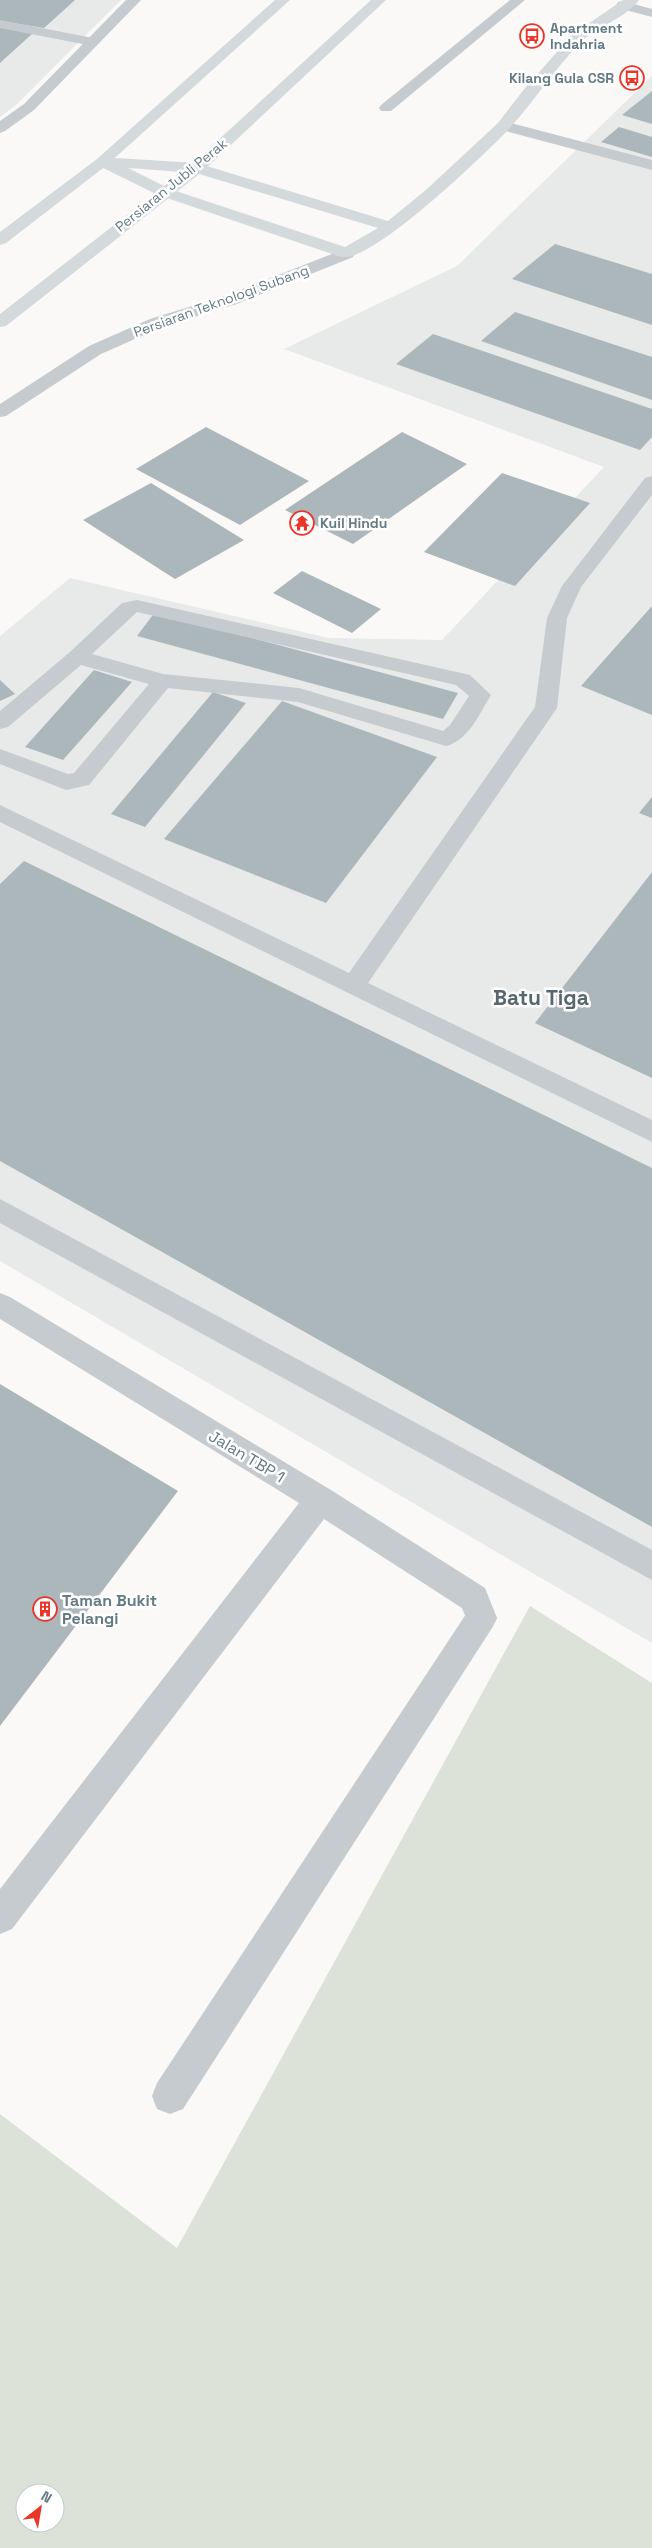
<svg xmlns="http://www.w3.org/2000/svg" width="652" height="2548" font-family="'Space Grotesk',sans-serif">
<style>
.built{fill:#e8e9e9}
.green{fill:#dde2d8;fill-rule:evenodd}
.building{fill:#acb7bb}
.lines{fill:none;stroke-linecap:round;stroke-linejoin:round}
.lane{fill:#c5cbce;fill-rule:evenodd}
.street{fill:#c5cbce;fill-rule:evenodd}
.secondary{fill:#d4d9dc;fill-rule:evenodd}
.primary{fill:#d4d9dc;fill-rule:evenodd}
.labels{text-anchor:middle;stroke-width:5;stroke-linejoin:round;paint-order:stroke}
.far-poi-label{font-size:14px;font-weight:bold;fill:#647a84;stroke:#fff;text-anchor:start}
.far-street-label{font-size:14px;fill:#647a84;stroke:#fff}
.street-label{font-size:16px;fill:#647a84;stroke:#fff}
.poi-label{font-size:16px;font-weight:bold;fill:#647a84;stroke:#fff;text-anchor:start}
.district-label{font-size:21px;font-weight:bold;fill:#56686e;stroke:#fff}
</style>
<rect width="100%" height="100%" fill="#faf9f8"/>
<path class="built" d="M0,0H121L16,105L0,117Z
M652,76V1643L0,1261V636L70,578L329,638L442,640L604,467L284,349L457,266Z"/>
<path class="green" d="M530,1606L652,1683V2548H0V2114L177,2248ZM25,2493H55V2523H25Z"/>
<path class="building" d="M0,0H75L44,28L0,21Z
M0,27L33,33L0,63Z
M652,91V124L622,115Z
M619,127L652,137V157L601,142Z
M555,244L652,274V325L512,279Z
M515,312L652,357V400L481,341Z
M433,334L652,409V437L640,450L396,364Z
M206,427L309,481L240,525L136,469Z
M402,432L467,464L353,544L285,510Z
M502,473L590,503L515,586L424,552Z
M151,483L244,540L175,579L83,520Z
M302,571L381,609L352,633L273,593Z
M652,606V715L581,686Z
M155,612L458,693L443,719L137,636Z
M94,670L132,682L63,760L25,747Z
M0,680L15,694L0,701Z
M213,692L246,703L145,827L111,814Z
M282,701L437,757L326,903L164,839Z
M652,797V818L639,813Z
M24,861L652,1168V1527L0,1161V884Z
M652,872V1078L535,1023Z
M0,1384L178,1491L0,1726Z"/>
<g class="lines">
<path class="lane" d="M510,0H525L391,111H381L379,108L381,105Z
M623,1L652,9V17L618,8L616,5L618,2Z
M0,20L93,38L100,42L93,46L0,28Z
M503,121L652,160V170L498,129L495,126Z
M652,476V495L581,587L567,618L557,708L368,983L652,1120V1142L0,822V805L349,973L535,707L547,618L562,586L645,478Z
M137,600L470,675L491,695C479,714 469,740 446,746L298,702L168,688L89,785L66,790L0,764V749L68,774L74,773L149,684L81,665L8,727L0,729V711L70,652L122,603ZM137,612L456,685L469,696L450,725L443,731L299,688L163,674L92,654Z
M0,1199L652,1550V1580L0,1223Z
M481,1603L492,1608L497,1618L492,1628L183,2109L170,2114L157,2109L152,2096L157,2083L470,1608Z"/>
<path class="street" d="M126,0H141L34,110L5,131L0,133V121L24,104Z
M347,248L353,249L355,253L353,257L237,304L162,327L101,354L6,416L0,417V404L89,346L150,319L225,296Z
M0,1293L10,1297L331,1490L485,1588L497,1618L492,1628L481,1633L470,1628L462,1608L324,1519L12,1929L0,1934V1889L299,1503L0,1319Z"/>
<path class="secondary" d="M623,0H639C625,19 597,26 581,42C554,69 534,102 508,130C484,155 371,264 341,257L158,195L97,165L94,162L102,157L110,160L116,158L197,163L388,221L427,189L498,123L525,88L572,35ZM128,168L196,173L378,228L345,247L170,189Z"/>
<path class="primary" d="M275,0H290L107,165L6,243L0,245V232L97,159Z
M371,0H386L203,171L6,326L0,327V314L191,165Z"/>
</g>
<defs>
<g id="bus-ring" transform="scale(1.25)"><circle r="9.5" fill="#fff" stroke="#ea3528" stroke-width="1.5"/><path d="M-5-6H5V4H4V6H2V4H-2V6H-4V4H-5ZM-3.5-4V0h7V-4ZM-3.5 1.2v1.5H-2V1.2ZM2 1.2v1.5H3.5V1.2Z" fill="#ea3528"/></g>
<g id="temple-ring" transform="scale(1.25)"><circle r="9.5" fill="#fff" stroke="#ea3528" stroke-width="1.5"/><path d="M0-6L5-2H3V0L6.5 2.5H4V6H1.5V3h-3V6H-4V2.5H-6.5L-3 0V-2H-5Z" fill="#ea3528"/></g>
<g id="building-ring" transform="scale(1.25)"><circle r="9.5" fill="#fff" stroke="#ea3528" stroke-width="1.5"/><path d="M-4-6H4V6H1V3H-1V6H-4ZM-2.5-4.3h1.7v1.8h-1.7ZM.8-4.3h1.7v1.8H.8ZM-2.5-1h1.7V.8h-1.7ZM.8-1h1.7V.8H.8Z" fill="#ea3528"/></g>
</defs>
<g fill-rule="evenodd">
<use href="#bus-ring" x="532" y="36"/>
<use href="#bus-ring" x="632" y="78"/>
<use href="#temple-ring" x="302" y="523"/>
<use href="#building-ring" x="45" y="1609"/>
</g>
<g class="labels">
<g class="far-poi-label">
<text x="550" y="33">Apartment<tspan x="550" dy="16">Indahria</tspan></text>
<text x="614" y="83" text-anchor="end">Kilang Gula CSR</text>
<text x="320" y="528">Kuil Hindu</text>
</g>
<g class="far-street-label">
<text transform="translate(171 185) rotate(-39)" y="5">Persiaran Jubli Perak</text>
<text transform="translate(221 301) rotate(-20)" y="5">Persiaran Teknologi Subang</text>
</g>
<g class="street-label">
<text transform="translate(247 1456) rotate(31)" y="6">Jalan TBP 1</text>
</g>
<g class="poi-label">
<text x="62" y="1606">Taman Bukit<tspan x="62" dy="18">Pelangi</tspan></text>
</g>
<g class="district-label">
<text x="541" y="1005">Batu Tiga</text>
</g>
</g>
<g transform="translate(40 2508) rotate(31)"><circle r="24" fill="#ffffff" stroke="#c1cace"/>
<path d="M0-4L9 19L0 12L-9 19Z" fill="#ea3528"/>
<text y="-8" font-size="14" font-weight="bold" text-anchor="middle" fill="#647a84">N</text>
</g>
</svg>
